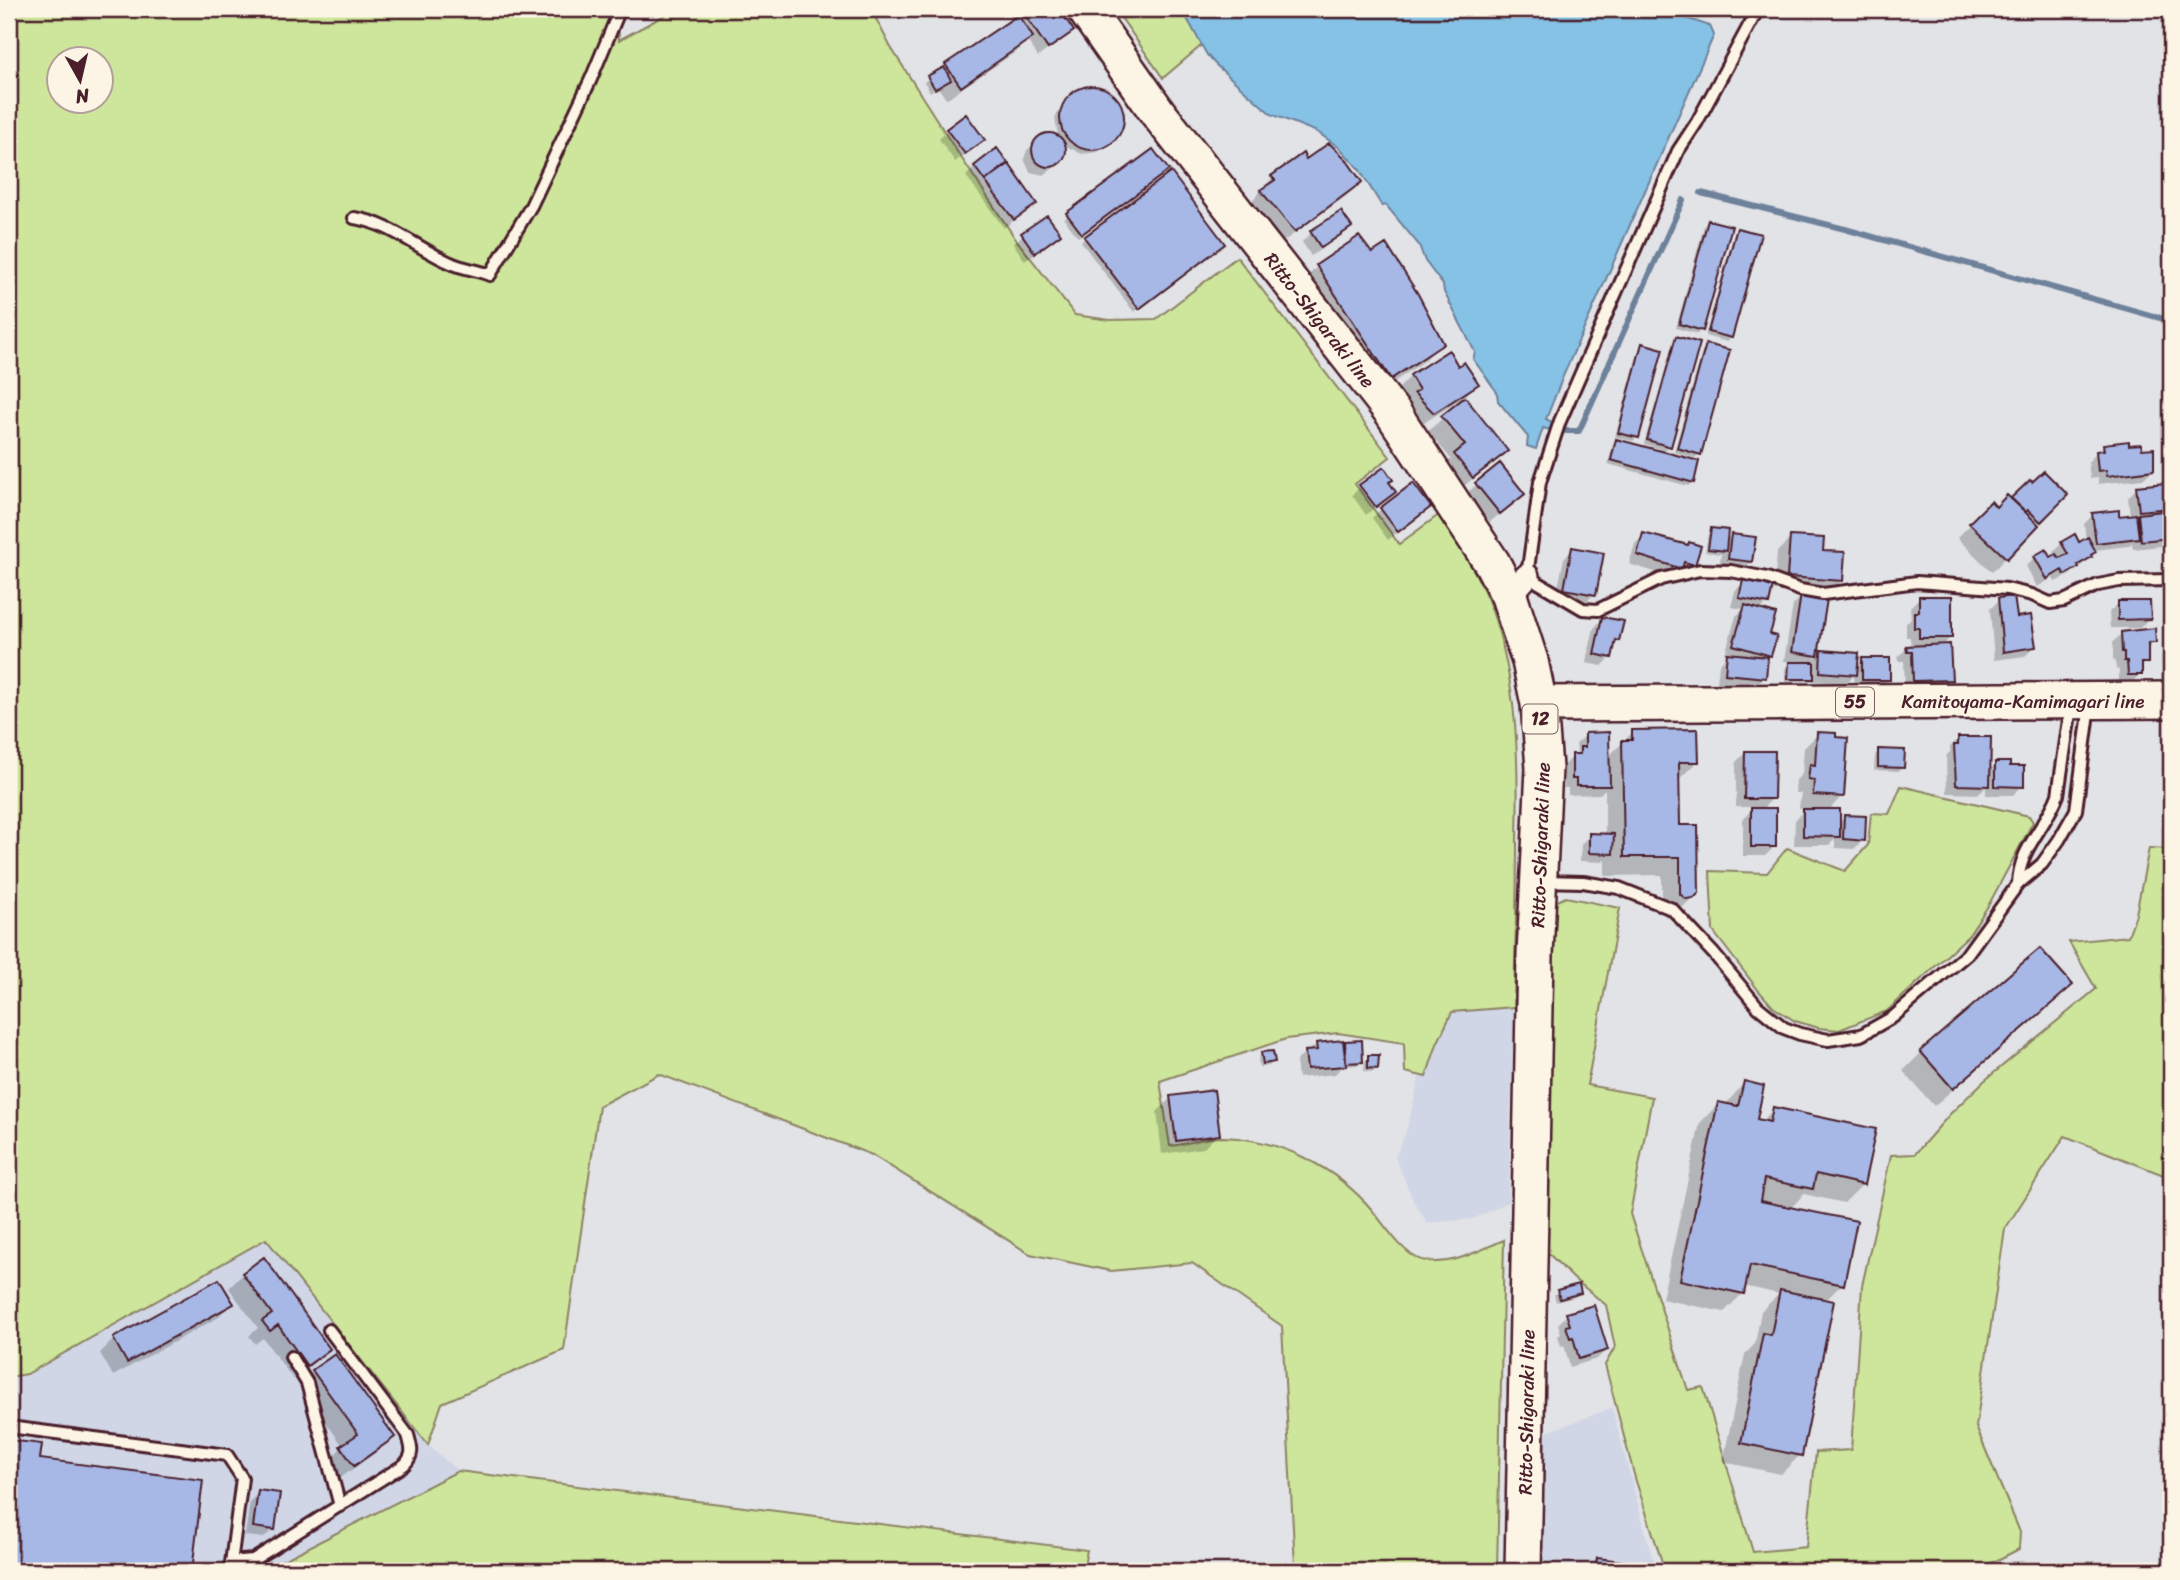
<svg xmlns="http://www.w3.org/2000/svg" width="2180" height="1580" font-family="Sriracha,sans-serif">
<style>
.built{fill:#d0d6e6}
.green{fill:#cde69c;stroke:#8c8264;stroke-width:2;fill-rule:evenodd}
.water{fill:#85c2e5;stroke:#6d819b;stroke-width:2}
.shadow{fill:#0003}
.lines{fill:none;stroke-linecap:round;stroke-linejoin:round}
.stream{stroke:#6d819b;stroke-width:6}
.building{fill:#a7b8e7;stroke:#4a1f2b;stroke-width:2}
.lane-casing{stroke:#4a1f2b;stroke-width:16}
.street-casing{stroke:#4a1f2b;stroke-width:28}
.primary-casing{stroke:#4a1f2b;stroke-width:40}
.lane{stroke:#fcf5e5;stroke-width:10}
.street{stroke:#fcf5e5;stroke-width:23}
.primary{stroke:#fcf5e5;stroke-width:35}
.labels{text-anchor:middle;stroke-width:5;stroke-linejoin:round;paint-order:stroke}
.shield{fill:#fcf5e5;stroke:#7f5f63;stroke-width:2}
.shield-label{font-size:18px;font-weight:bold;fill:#4a1f2b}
.street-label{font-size:19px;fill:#4a1f2b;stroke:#fcf5e5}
</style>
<rect width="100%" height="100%" fill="#e2e3e6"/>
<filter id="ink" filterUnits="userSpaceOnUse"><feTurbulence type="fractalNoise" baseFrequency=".0143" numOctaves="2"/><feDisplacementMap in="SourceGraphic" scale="14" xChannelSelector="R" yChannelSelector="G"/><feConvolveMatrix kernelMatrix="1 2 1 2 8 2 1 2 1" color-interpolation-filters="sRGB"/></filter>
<g filter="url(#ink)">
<path class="built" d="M1514,1007L1508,1202L1473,1219L1427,1223L1413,1200L1395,1157L1406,1132L1420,1076L1426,1077L1437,1044L1451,1012Z
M266,1239L428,1445L458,1471L1087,1550L1083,1571H9V1377L27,1374Z
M1612,1408L1652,1556L1661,1571H1536L1539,1435Z"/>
<path class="green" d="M9,9H618L619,40L676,9H871L890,46L952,144L1015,238L1075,315L1110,320L1156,319L1237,257L1390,457L1355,484L1399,544L1440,514C1458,544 1479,575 1491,608C1518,683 1519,762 1517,841C1517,896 1515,951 1514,1007L1452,1012L1437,1044L1426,1077L1405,1072L1404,1043L1338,1033L1286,1039L1160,1081L1170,1146C1187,1144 1205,1137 1223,1137C1280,1139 1336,1167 1373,1211C1384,1225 1405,1256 1422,1260C1450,1268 1479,1250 1504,1240L1497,1571H1333L1295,1565L1282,1326L1192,1263L1111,1271L1030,1254L872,1155L659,1074L599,1106L564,1350L442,1403L428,1445L266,1239L27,1374L9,1377ZM60,60H102V102H60Z
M1115,9H1182L1202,45L1163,78Z
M1901,786L2029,816L2033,822L1988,906L1969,935L1887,1011L1839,1030L1819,1028L1795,1021L1773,1007L1759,991L1713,931L1710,871L1767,873L1787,848L1845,871L1868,845L1871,813L1889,814Z
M2149,848L2171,849V1178L2065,1136L2005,1229L1976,1427L2020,1532L2019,1549L1976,1571H1665L1635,1478L1605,1365L1615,1347L1606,1305L1573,1278L1544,1249L1550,913L1557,901L1566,897L1620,908L1587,1085L1652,1097L1630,1214L1688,1390L1703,1387L1753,1552L1806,1547L1816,1452L1851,1450L1862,1286L1891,1155L1915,1154L1950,1114L1984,1081L2096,989L2069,942L2128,936L2136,914Z
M458,1471L1087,1550L1083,1571H262Z"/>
<path class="water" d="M1182,9H1659L1710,26L1714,35L1564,374L1546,419L1552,422L1550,430L1543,428L1536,449L1527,446L1528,437L1498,401L1497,392L1473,359L1475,352L1444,292L1443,285L1425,261L1419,245L1386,205L1382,206L1359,169L1340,148L1317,132L1271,114L1215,64L1207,55Z"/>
<path class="shadow" d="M932,9H951L939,18Z
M1011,9H1057L1072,31L1038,57L1027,40L1017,51L946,99L938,87L930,92L924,82L1013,20L1008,12Z
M1096,88L1111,93L1121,108L1123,123L1116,138L1098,152L1082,154L1066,146L1062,159L1052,169L1044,175L1030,172L1024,159L1027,150L1046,135L1058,136L1055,118L1062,104L1080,89Z
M948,130L983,140L955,162L939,139Z
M1305,161L1360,182L1346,196L1280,244L1248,205L1273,177Z
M975,167L998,171L1008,167L1034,204L1004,228L966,176Z
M1163,174L1078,237L1064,219L1068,215Z
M1340,213L1349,227L1340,236L1311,256L1302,242L1311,233Z
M1047,217L1059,234L1025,261L1013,243Z
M1708,222L1701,330L1697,334L1676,328L1704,226Z
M1738,230L1731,338L1727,342L1705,336L1734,234Z
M1085,238L1219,248L1134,312L1081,242Z
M1317,267L1442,343L1423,362L1372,397L1298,285Z
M1677,338L1669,446L1665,450L1644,444L1673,342Z
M1643,345L1637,437L1633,441L1615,437L1639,349Z
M1707,345L1699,454L1695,458L1674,452L1703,349Z
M1458,368L1477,384L1464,397L1506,451L1458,491L1441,469L1451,459L1428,431L1459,404L1458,401L1419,426L1397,390L1411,376Z
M1617,440L1692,482L1688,486L1608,464L1613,445Z
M2104,445L2128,447L2152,470L2143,479L2098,484V478L2090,479L2088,462Z
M1499,465L1513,503L1490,522L1467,493Z
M1388,482L1394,491L1366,515L1352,495L1361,486Z
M2030,482L2066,495L1992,572L1957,538L1991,504L1996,509L2011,501Z
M2137,488L2169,492L2171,507L2165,513L2171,512V545L2133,549L2132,543L2128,546L2095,550L2081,566L2068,576L2055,582L2053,578L2037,587L2026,566L2035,557L2050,559L2055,556L2053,552L2062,543L2078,544L2086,540L2084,524L2093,515L2118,517L2130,516L2128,497Z
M1429,507L1388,540L1372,518L1381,509Z
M1712,530L1725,542L1732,535L1751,562L1741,571L1719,568L1721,554L1705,552L1708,534Z
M1644,535L1693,564L1684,573L1671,577L1629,564L1635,544Z
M1791,538L1821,552L1842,580L1828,594L1774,591L1777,552Z
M1573,549L1594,594L1585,603L1556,598L1564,558Z
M1744,582L1767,603L1760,611L1768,635L1769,655L1766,659L1764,677L1755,686L1717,683L1719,664L1728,655L1725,654L1736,616L1743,609L1731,607L1735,591Z
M1802,596L1825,600L1815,659L1822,652L1856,666L1863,660L1888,679L1879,688H1854V676L1846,683L1810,681L1785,682V668L1791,662L1784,661L1793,605Z
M1919,598L1951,637L1942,646L1950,679L1941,688L1905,690L1904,661H1898V657L1907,648L1911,647L1910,637H1906V623L1911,619L1910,607Z
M1999,600L2034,647L2025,656L1994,660L1990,609Z
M2119,603L2149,618L2140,628H2110L2109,612Z
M1603,618L1618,641L1613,645L1611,657L1602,666L1586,663L1594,628Z
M2122,633L2154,643L2146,650V662L2140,668V674L2131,683H2119V670L2116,669L2115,660H2113V642Z
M2171,645V692H2162L2161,655Z
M1633,732L1697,762L1677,781L1678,827L1697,893L1674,916L1666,917L1662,913V875L1605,876V859L1603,862L1580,861L1581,844L1590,835H1605V789L1600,794L1568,795V788H1564V765L1577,753L1576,744L1586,735L1608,757Z
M1818,734L1842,796L1828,811L1838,824L1845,817L1863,840L1854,849L1835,848V839L1829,845H1794L1795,820L1805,809L1799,808L1801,793H1795L1796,780L1802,774L1804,748Z
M1959,738L1988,771L1996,764L2022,786L2013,795H1986V787L1979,794L1947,793L1946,756L1950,752V747Z
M1879,751L1903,767L1899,771L1874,770L1875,755Z
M1746,752L1773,798L1761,810L1774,847L1765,856H1743V819L1754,807H1736V762Z
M2171,811V838L2166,839L2164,818Z
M2070,985L1934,1106L1903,1071L1922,1052Z
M1346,1043L1361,1061L1357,1065L1343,1066L1335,1074L1298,1078L1296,1061L1317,1044L1342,1047Z
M1262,1054L1273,1061L1269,1066L1259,1067L1258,1058Z
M1369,1057L1377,1068L1373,1072L1364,1071L1365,1061Z
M1744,1083L1755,1120L1761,1122L1774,1109L1863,1184L1844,1203L1804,1194L1790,1209L1842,1284L1825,1301L1800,1455L1781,1474L1723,1462L1745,1354L1755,1344L1761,1311L1779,1294L1744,1286L1743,1293L1724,1312L1662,1299L1700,1123L1718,1104L1725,1105Z
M1171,1098L1218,1134L1204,1148L1162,1154L1157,1112Z
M243,1274L328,1349L314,1363L293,1379L263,1338L255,1344L249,1336L258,1328L229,1288Z
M219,1281L231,1304L217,1318L113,1376L100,1353L114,1339Z
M1558,1291L1579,1293L1575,1297L1556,1302L1554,1295Z
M1567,1315L1606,1350L1597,1359L1570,1367L1564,1345L1561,1346L1558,1336L1561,1334L1558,1324Z
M313,1371L392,1437L378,1451L339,1479L327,1462L343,1446L299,1385Z
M9,1442L40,1446L38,1461L201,1481L190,1571H9Z
M259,1492L273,1529L264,1538L245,1536L250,1501Z
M1598,1560L1645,1566L1644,1571H1586Z"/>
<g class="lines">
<path class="stream" d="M1701,193L1845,229L2171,321
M1566,431H1579L1683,200"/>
</g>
<path class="building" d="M1021,9H1059L1074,31L1048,49Z
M1018,15L1033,37L961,87L945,64Z
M944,67L951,80L935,89L927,76Z
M1060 118a32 32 0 1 1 64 0a32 32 0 1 1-64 0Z
M966,114L985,140L965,154L946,129Z
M1032 150a17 17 0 1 1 34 0a17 17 0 1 1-34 0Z
M1329,143L1345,158L1362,182L1295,232L1260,190L1275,180L1271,176L1303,153L1306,159Z
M997,148L1008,163L985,181L974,166Z
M1153,149L1169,170L1082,234L1066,213Z
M1009,164L1037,204L1014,220L985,181Z
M1171,172L1225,244L1139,309L1084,237Z
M1341,211L1352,227L1321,248L1310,231Z
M1047,215L1061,234L1035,253L1021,233Z
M1708,220L1732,226L1703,331L1679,324Z
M1737,228L1761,234L1732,338L1708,332Z
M1359,236L1372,253L1386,244L1418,294L1444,344L1391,379L1316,265Z
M1676,336L1700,343L1671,447L1647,440Z
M1642,343L1663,349L1639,438L1618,433Z
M1706,344L1730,350L1701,455L1677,448Z
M1449,350L1458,366L1464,362L1479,384L1434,413L1414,393L1419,390L1410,375Z
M1465,397L1508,451L1473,478L1454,454L1465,445L1441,416Z
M1616,439L1699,461L1694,483L1611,460Z
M2129,441V445L2141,444L2142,449L2154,448V470L2107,476L2106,470L2098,471L2096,451L2104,450L2103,444Z
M1500,463L1525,494L1500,514L1475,483Z
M1384,467L1393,480L1389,482L1396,492L1376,507L1359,485Z
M2044,471L2068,495L2041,522L2028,510L2026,512L2011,498L2030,480L2032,482Z
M1413,483L1431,507L1398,532L1380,508Z
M2165,483L2166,490H2171V508L2139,511L2136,486Z
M2007,495L2039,525L2007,559L1969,523L1991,501L1996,507Z
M2119,510V516L2136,514L2139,538L2096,543L2092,513Z
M2171,510V538L2141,541L2138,514Z
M1711,528L1728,530L1726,551L1708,549Z
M1643,533L1688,545L1689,542L1701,546L1695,565L1684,562L1682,569L1637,555Z
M1731,534L1756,537L1752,562L1728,559Z
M2075,534L2079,542L2088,537L2096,552L2091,555L2092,557L2078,565L2079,567L2065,575L2062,570L2047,579L2034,556L2046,549L2051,557L2056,554L2059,558L2068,554L2061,542Z
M1790,536L1824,538L1823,551L1845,552L1843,581L1787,577Z
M1572,547L1604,553L1596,595L1564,589Z
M1743,580L1773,586L1769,604L1739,598Z
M1801,594L1827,599L1818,656L1792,652Z
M1919,596H1952V638H1919V628H1914V612H1919Z
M2014,596L2017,617L2031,615L2036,647L2003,652L1998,598Z
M2118,601H2150L2151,619L2118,620Z
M1745,605L1776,614L1770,634L1777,636L1771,656L1733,645Z
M1602,617L1624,621L1619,641L1616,640L1612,658L1594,654Z
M2155,628L2156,643H2148V663H2142V675H2128L2127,661H2124V652H2122L2121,632Z
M1950,644L1952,680L1913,681L1912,652H1907L1906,646Z
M1821,650L1859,653L1857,675L1820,672Z
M1727,653L1768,657L1766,678L1725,674Z
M1862,658H1890V680H1862Z
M1789,662H1814V679H1788Z
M1698,729L1699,762H1679L1680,825H1698L1699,893L1694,898L1686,899L1680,894V857H1624L1622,740H1632V730Z
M1609,732L1610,786H1576V779H1572V754H1580V747H1585V733Z
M1817,732L1836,733V737L1848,738L1844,797L1813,795L1814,780L1808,779L1810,764L1815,765Z
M1958,737H1991L1990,786L1956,785L1954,745H1958Z
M1878,749L1905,750L1904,768L1878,767Z
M1745,751H1775L1774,799H1744Z
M1995,762H2010V766H2024V787L1995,786Z
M1751,808H1776V847H1751Z
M1803,809H1840V837L1803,836Z
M1844,815L1866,816L1865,841L1843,839Z
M1589,833L1614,834L1613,854L1589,853Z
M2040,948L2073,985L1953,1089L1920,1051Z
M1343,1040L1346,1066L1307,1069L1305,1051L1317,1050L1316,1043Z
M1362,1040L1363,1062L1346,1063L1345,1041Z
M1273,1051L1275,1062L1263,1064L1261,1052Z
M1368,1055H1379L1378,1069L1368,1068Z
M1744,1081L1764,1086L1757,1119L1770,1122L1773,1107L1876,1129L1864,1185L1816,1174L1813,1189L1764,1179L1760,1201L1857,1221L1844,1285L1750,1265L1744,1294L1680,1280L1718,1102L1738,1106Z
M1214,1090L1220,1135L1176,1141L1170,1096Z
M264,1257L330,1349L307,1366L278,1325L270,1331L262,1321L272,1314L242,1273Z
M219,1279L234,1304L127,1363L113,1338Z
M1579,1284L1581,1293L1560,1299L1557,1290Z
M1780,1290L1834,1301L1802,1456L1741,1443L1763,1333L1771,1335Z
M1594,1305L1608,1350L1579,1359L1573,1337L1570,1338L1566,1326L1570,1325L1566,1313Z
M335,1354L395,1437L354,1466L340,1446L358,1434L312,1370Z
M9,1440L42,1444L40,1459L203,1480L192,1571H9Z
M258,1490L280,1493L275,1530L253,1527Z
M1597,1558L1647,1564L1646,1571H1595Z"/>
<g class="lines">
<g class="lane-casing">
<path id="lane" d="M1758,9L1697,122L1678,151L1560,421L1540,482L1527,576L1583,609L1598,610L1661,579L1700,570L1731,571L1767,578L1800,590L1823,594L1917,582L2007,589L2032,595L2050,603L2064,601L2098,585L2119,581L2171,580
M354,218C391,223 419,250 453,264C465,269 478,270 490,275L531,206L591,79L620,9
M1542,881L1583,882L1619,888L1672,909L1714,954L1758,1007L1784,1028L1800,1034L1828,1040L1861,1035L1893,1017L1967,954L2018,884L2042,864L2059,840L2076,810L2090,705
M2018,884C2019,848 2046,827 2058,795L2071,706
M291,1357L307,1383L340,1506
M9,1427L227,1455L242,1478L230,1571
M231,1562L253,1560L404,1465C414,1455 412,1449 408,1435L329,1330"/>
</g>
<g class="street-casing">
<path id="street" d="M1509,596L1527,576"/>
</g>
<g class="primary-casing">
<path id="primary" d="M1085,9L1158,113L1393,413L1492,563L1509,596L1530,661L1539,704L1544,768L1535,955L1523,1571
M1539,704L2171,700"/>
</g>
<use href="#lane" class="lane"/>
<use href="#street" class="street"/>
<use href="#primary" class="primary"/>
</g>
</g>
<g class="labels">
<g class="shield">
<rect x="1836" y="687.5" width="38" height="29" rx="5"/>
<rect x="1522.5" y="704.5" width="35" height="29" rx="5"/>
</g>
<g class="shield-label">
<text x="1855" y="708">55</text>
<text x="1540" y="725">12</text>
</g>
<g class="street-label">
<text transform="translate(1320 320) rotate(52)" y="7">Ritto-Shigaraki line</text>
<text x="2023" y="708">Kamitoyama-Kamimagari line</text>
<text transform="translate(1540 845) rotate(-88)" y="7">Ritto-Shigaraki line</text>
<text transform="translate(1526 1412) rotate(-89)" y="7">Ritto-Shigaraki line</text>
</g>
</g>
<rect width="2180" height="1580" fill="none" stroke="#fcf5e5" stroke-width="35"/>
<rect x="18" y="18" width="2145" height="1545" fill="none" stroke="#4a1f2b" stroke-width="2.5" filter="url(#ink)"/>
<g transform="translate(80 80) rotate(172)"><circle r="33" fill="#fcf5e5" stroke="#b59f9b" stroke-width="2"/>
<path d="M0-5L12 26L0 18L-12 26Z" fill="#4a1f2b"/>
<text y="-10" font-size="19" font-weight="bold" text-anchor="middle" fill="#4a1f2b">N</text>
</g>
</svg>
